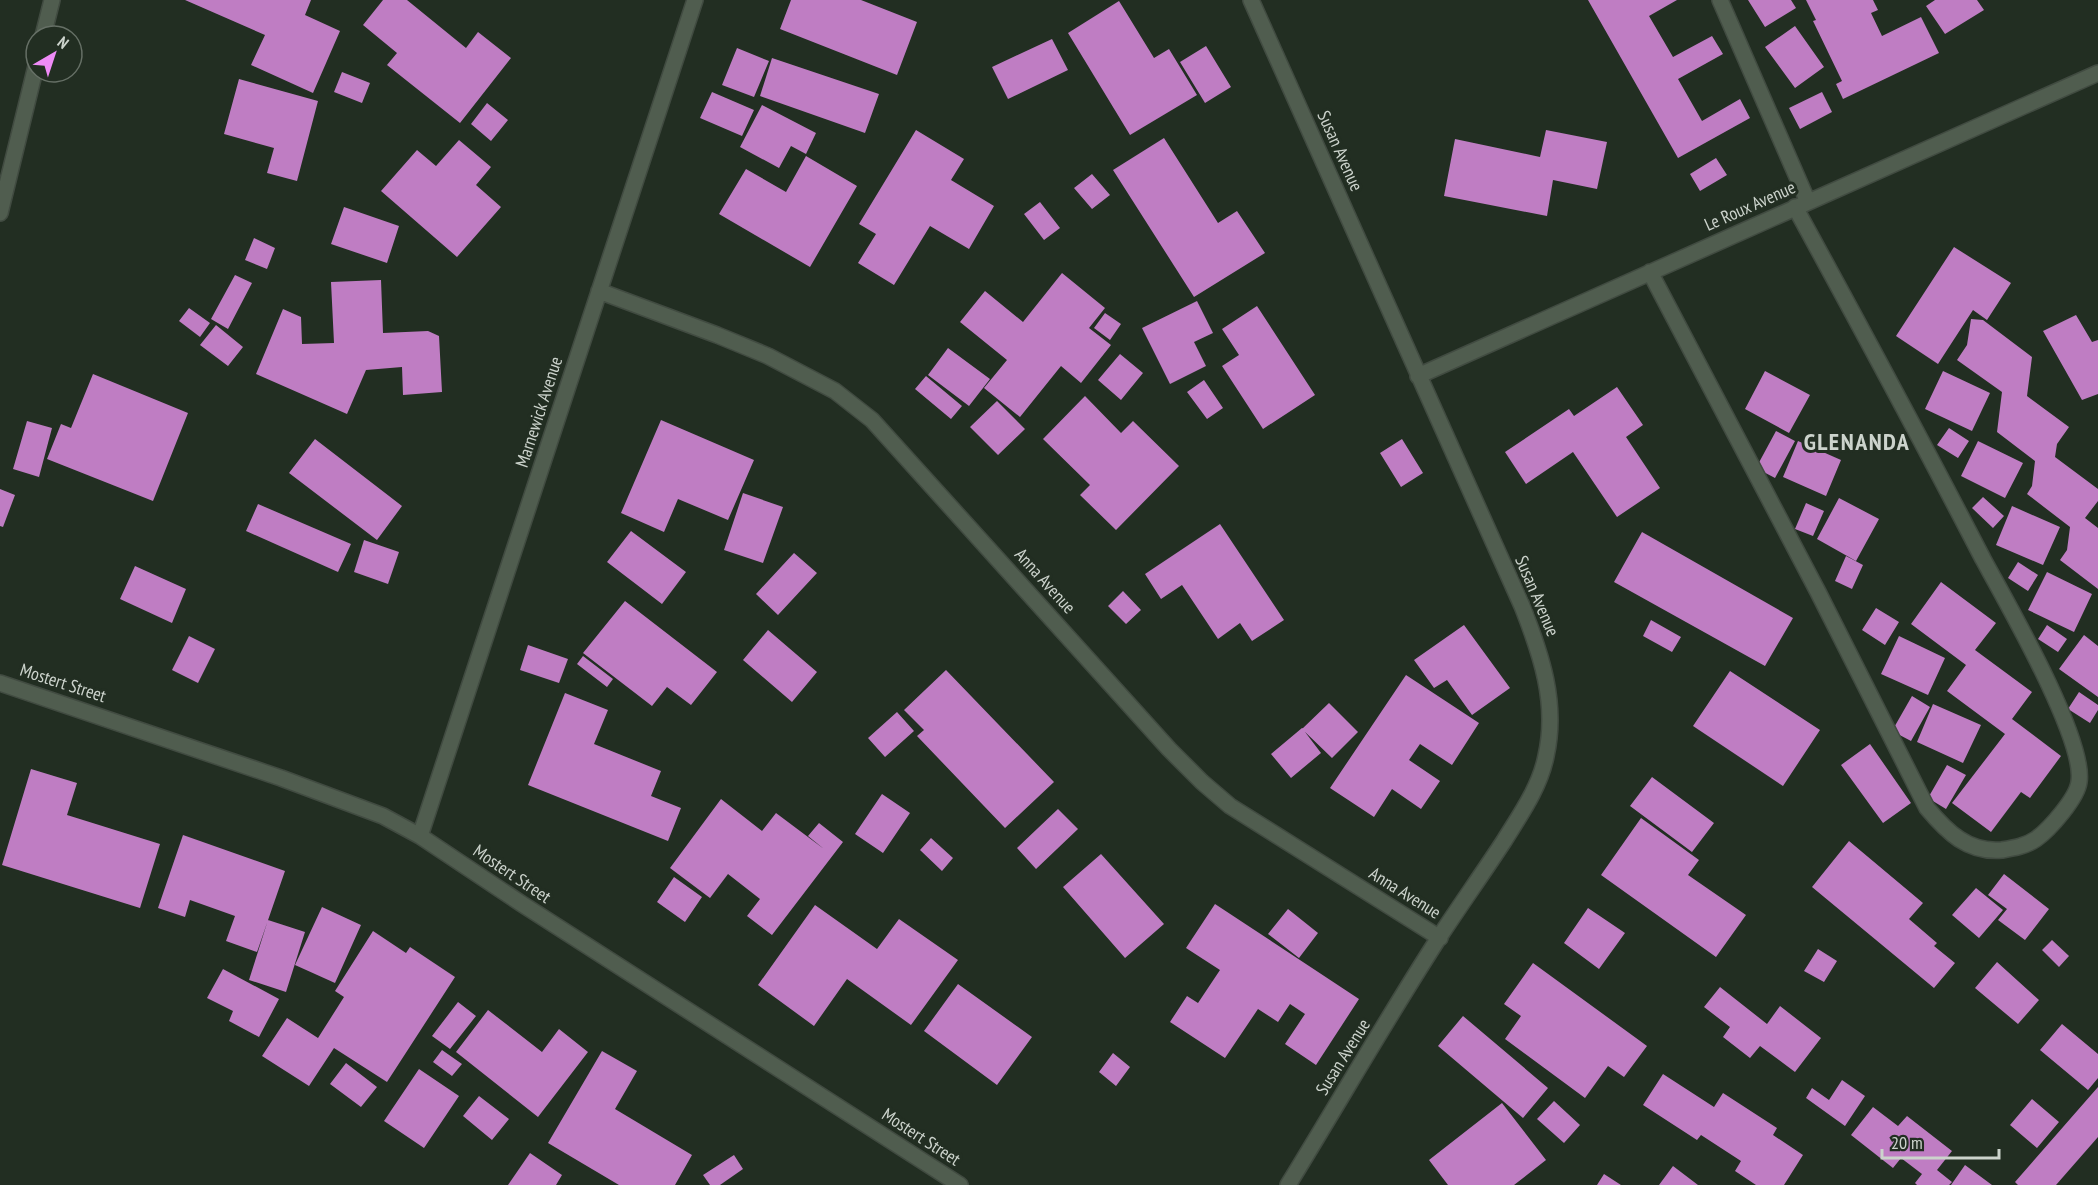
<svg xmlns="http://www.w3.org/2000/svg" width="2098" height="1185" font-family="'PT Sans Narrow',sans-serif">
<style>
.building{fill:#bf7dc3}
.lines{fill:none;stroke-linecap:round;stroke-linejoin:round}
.minor-casing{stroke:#414b41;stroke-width:18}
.minor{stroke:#505d4f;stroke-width:15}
.labels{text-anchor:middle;stroke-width:6;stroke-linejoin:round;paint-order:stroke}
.street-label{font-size:18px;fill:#ccd3cc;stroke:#222e22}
.district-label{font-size:24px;font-weight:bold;letter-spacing:1.5px;fill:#ccd3cc;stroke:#222e22}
</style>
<rect width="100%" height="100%" fill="#222e22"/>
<path class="building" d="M185,0H311L305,15L340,31L313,93L251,65L265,35Z
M383,0H407L466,48L478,32L511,58L460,123L387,65L397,53L363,25Z
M791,0H861L917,22L897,75L780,29Z
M1588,0H1677L1649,16L1673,57L1712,36L1723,54L1678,79L1702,121L1740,99L1750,118L1678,158Z
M1748,0H1791L1796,8L1765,27Z
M1806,0H1873L1878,10L1871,13L1882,36L1921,17L1939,53L1843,99L1836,84L1842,81L1813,21L1816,20Z
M1935,0H1977L1984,10L1945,34L1926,6Z
M1119,1L1154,58L1169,49L1197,95L1130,135L1068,33Z
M1795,26L1824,67L1795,88L1765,47Z
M1052,39L1068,70L1008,99L992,67Z
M1206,46L1231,87L1205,103L1180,62Z
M737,48L769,61L754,97L722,85Z
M772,58L879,94L865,133L760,96Z
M342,72L370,83L362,103L334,92Z
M239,79L318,101L297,181L267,173L274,148L224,134Z
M712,92L754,110L742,136L700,118Z
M1822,92L1832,112L1800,129L1789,108Z
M487,103L508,120L491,141L471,124Z
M762,105L816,133L806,154L791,146L779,168L740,147Z
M916,130L964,159L951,180L994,206L969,249L930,226L894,285L858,263L876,234L859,224Z
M1546,130L1607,142L1597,189L1553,180L1547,216L1444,196L1455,139L1540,157Z
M1164,138L1218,223L1237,211L1265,253L1194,297L1113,170Z
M459,140L491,167L476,185L501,207L457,257L381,191L417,150L436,166Z
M806,156L857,186L810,267L719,214L746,169L786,192Z
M1716,158L1727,175L1700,191L1690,174Z
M1092,174L1110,195L1092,209L1074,188Z
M1040,202L1060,228L1044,240L1024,214Z
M344,207L399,226L387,263L331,244Z
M254,238L275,248L267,269L245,260Z
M1954,247L2011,283L1987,320L1973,310L1938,364L1896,336Z
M1062,273L1105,308L1089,328L1111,345L1081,383L1061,366L1020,417L984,388L1007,360L960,322L985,291L1023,322Z
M235,275L252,283L228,329L211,319Z
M381,280L383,333L428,331L439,336L442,392L403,395L402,367L366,370L347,414L256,374L283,309L301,317L302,344L334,343L331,282Z
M1197,301L1213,333L1194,342L1206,366L1170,384L1142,328Z
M1257,306L1315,395L1263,429L1222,366L1239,355L1222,329Z
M189,308L210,323L200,337L179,321Z
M1105,313L1121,324L1110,340L1094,328Z
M2076,315L2092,342L2098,340V394L2082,400L2043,331Z
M1971,319L1983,320L2032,357L2027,396L2069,427L2057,444L2055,457L2098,489V501L2085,518L2098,528V589L2060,560L2067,550L2070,527L2027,494L2032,486L2035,461L1997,432L2002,392L1957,360L1967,345Z
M216,325L243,347L228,366L200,345Z
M948,348L990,379L969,406L928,375Z
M1120,354L1143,373L1121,400L1098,380Z
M1765,371L1810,395L1789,433L1745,409Z
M1943,371L1990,393L1972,431L1925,409Z
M93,374L188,413L153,501L47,459L61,424L71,428Z
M926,376L962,406L951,419L915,389Z
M1204,380L1223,408L1207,419L1187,392Z
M1617,387L1643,425L1626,437L1660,488L1617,517L1573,452L1526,484L1505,452L1569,409L1574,416Z
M1085,396L1121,433L1133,421L1179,466L1116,530L1080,495L1090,485L1043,439Z
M997,401L1025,429L998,455L970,427Z
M661,420L754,460L728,520L678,499L664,532L621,513Z
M27,421L52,428L39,477L13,469Z
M1949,428L1969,441L1958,458L1937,445Z
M1776,431L1795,441L1775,478L1756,468Z
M315,439L402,506L377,540L289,473Z
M1402,439L1423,473L1401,487L1380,453Z
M1798,441L1841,460L1826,496L1783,477Z
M1978,441L2023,463L2005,498L1961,476Z
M0,489L15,495L3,527L0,526Z
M743,493L783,507L763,563L724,550Z
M1983,497L2004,516L1993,528L1972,508Z
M1839,498L1879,519L1856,561L1817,539Z
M1806,503L1824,511L1813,536L1795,529Z
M258,504L351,544L338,572L246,531Z
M2012,506L2060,527L2043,565L1996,545Z
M1220,524L1284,620L1252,641L1240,623L1218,639L1182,585L1161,599L1145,574Z
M631,531L686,572L662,604L607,562Z
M1642,532L1793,618L1765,666L1614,582Z
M364,540L399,552L388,584L354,572Z
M794,553L817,573L778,615L756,594Z
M1846,556L1863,565L1852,589L1835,581Z
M2018,562L2038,575L2028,591L2008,578Z
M135,566L186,589L172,623L120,599Z
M2047,572L2092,594L2074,632L2028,610Z
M1941,582L1996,623L1975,650L2032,692L2012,719L2061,756L2030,798L2021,792L1991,832L1952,803L2005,734L1947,691L1966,665L1911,624Z
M1123,591L1141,610L1126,624L1108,606Z
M625,601L717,672L691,705L667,687L652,706L583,653Z
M1876,608L1899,622L1885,645L1862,630Z
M1651,620L1681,637L1672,652L1643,636Z
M1464,625L1510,688L1472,715L1447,680L1434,688L1414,660Z
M2047,625L2067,639L2058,652L2038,639Z
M768,630L817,672L792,702L743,660Z
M2084,635L2098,646V697L2059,669Z
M189,636L215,649L198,683L172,670Z
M1899,636L1945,658L1928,695L1881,674Z
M528,645L568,659L559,683L520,670Z
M583,656L613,679L607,687L577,664Z
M946,670L1054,782L1005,828L917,736L924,730L904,710Z
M1730,671L1820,730L1783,786L1693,726Z
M1406,675L1479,723L1452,765L1420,744L1409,760L1440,781L1421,809L1392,789L1374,817L1330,788Z
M2079,692L2098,705V710L2090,723L2068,709Z
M565,693L608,710L594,744L661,771L651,796L681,808L668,841L528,785Z
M1912,696L1930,707L1911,741L1892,731Z
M1329,703L1358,732L1332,758L1302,729Z
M1933,704L1981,725L1963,763L1917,742Z
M897,712L914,731L885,757L868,738Z
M1302,728L1321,753L1291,778L1271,754Z
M1870,744L1911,803L1883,823L1841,765Z
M1947,765L1966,775L1946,809L1928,798Z
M31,769L77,783L67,815L160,844L140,908L2,865Z
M1652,777L1714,823L1692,852L1630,806Z
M882,794L910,813L883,853L855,834Z
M721,799L762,831L776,813L824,849L808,836L819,823L843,842L772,935L747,916L760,899L728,874L710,898L670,868Z
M1058,809L1078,829L1036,869L1017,848Z
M1641,818L1699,860L1688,875L1746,915L1716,957L1601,875Z
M183,835L285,871L257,952L226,941L235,916L190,900L185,917L158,908Z
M931,838L953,858L942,871L920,850Z
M1849,841L1923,903L1909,919L1937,943L1934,946L1955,963L1934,988L1812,887Z
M1101,854L1164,924L1125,958L1063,887Z
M2004,874L2049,909L2025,940L1998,920L2007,909L1988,895Z
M674,877L702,897L685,922L657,902Z
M1976,888L2003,910L1979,938L1952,915Z
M1215,904L1359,999L1316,1065L1285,1044L1305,1014L1290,1004L1278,1022L1258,1009L1225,1058L1170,1022L1187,996L1198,1003L1220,970L1186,948Z
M815,905L877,949L899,919L958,960L911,1025L847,979L814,1026L758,985Z
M322,907L361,925L335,983L295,965Z
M1588,908L1625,933L1599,969L1564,943Z
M1288,909L1318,933L1299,958L1268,934Z
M268,920L305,932L286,992L249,980Z
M373,931L406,953L410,947L455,977L387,1082L334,1048L309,1086L262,1056L287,1018L318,1038L344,997L335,991Z
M2052,940L2069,956L2059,967L2042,950Z
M1818,949L1837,961L1824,982L1804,971Z
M1997,962L2039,1000L2018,1024L1975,988Z
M1533,963L1647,1046L1624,1077L1608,1066L1585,1098L1505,1039L1521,1016L1504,1004Z
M223,969L279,999L259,1037L229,1021L233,1011L207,998Z
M958,984L1032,1037L997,1085L924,1031Z
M1720,987L1767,1024L1780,1006L1821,1038L1795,1072L1760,1046L1750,1058L1723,1037L1730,1027L1704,1007Z
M458,1002L476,1016L450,1049L432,1036Z
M488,1010L542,1052L559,1029L588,1052L538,1117L456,1052Z
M1463,1016L1548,1088L1523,1118L1438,1046Z
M2062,1024L2098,1054V1078L2088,1090L2040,1050Z
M442,1050L462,1064L452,1076L433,1062Z
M602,1051L637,1071L615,1109L692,1155L675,1185H619L548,1143Z
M1113,1053L1130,1067L1116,1086L1099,1072Z
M346,1063L377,1087L361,1107L330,1084Z
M419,1069L459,1096L424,1148L384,1121Z
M1663,1074L1714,1107L1723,1093L1777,1128L1773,1135L1803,1155L1784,1185H1756L1735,1171L1741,1161L1701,1135L1697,1140L1643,1105Z
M1842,1080L1865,1096L1845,1126L1806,1098L1812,1088L1829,1100Z
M2098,1087V1137L2056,1185H2018L2015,1182Z
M479,1096L509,1119L492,1140L463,1116Z
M2032,1099L2059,1122L2037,1148L2010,1125Z
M1554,1101L1580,1125L1564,1143L1537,1119Z
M1502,1103L1546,1160L1514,1185H1448L1429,1160Z
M1873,1107L1898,1126L1907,1116L1952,1151L1937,1170L1952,1182L1949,1185H1917L1915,1183L1922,1174L1901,1158L1893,1168L1851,1135Z
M530,1153L562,1175L556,1185H508Z
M734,1155L743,1169L720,1185H710L703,1175Z
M1965,1165L1992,1185H1951Z
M1673,1166L1698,1185H1659Z
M1604,1174L1621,1185H1597Z"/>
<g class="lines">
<g class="minor-casing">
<path id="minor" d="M1251,0L1522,606C1541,654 1558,703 1546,756C1540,787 1520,815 1504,841C1483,873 1461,904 1440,936C1387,1018 1339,1102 1288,1185
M1720,0L1808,202
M43,36L52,0
M0,213L36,66
M1650,272L1818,592L1927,808C1947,832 1968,853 2002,850C2014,848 2026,846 2036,839C2050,829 2077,798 2079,782C2086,740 2006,601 1983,559C1922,441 1859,324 1795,207
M599,291L717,335L768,356L835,391L872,420L1169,749L1202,782L1230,806L1440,938
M1418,376L2098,73
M0,683L281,778L383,816L420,836L522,904L960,1185
M420,836L695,0"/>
</g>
<use href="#minor" class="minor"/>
</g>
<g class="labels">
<g class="street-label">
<text transform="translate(1340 151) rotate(66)" y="6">Susan Avenue</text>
<text transform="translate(1750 206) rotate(-24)" y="6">Le Roux Avenue</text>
<text transform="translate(539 412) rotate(-72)" y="6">Marnewick Avenue</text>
<text transform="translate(1045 581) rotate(48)" y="6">Anna Avenue</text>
<text transform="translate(1537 596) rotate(67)" y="6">Susan Avenue</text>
<text transform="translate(63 683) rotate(18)" y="6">Mostert Street</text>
<text transform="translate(512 874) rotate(34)" y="6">Mostert Street</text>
<text transform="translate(1405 893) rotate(32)" y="6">Anna Avenue</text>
<text transform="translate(1343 1057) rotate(-58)" y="6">Susan Avenue</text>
<text transform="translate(921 1137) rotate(33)" y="6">Mostert Street</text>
</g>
<g class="district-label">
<text x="1857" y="450">GLENANDA</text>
</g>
</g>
<g transform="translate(54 54) rotate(39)"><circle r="28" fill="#222e22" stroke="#667066" stroke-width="1.5"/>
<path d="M0-4.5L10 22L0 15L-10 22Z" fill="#ef8bf7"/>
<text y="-9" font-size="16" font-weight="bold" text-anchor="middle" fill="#ccd3cc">N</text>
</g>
<path d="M1882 1149v9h117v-9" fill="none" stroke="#ccd3cc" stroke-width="3"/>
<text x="1891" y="1149" font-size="18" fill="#ccd3cc" stroke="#222e22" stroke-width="4.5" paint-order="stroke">20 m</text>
</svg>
